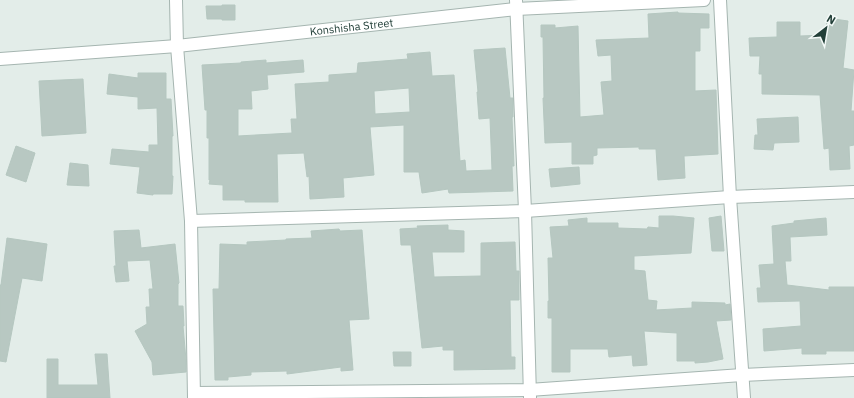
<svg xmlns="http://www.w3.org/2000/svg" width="854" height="398" font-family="'IBM Plex Sans',sans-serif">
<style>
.building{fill:#b8c8c2;stroke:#b5c7c0;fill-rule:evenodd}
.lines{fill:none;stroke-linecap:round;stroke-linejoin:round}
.minor-casing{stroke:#a5b5b0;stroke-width:14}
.minor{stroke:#fff;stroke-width:12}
.labels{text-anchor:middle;stroke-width:3;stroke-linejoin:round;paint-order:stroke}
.street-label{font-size:11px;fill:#223f38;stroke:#f3f9f7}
</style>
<rect width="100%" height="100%" fill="#e3ede9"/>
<path class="building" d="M222,5H235V20H222V19H207L206,6H222Z
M678,12V13L709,14V28H700V51H695V91L716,90L718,154L684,156L685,178L658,180L656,149H639V147L597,148V155L593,156V164H572V142L545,143L543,98H544L543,37H541V25H555V28L578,26L580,117L604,115L601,82L612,81L611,55L598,56L596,40L649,38L648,14Z
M827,18L848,21L843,68L854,70L851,111H854V145L849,146L850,169L830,170L829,148L824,149L820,95L762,94V74H759L760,56H750L749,38L777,37V22H800V36L826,35Z
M505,48L510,98H513V117H512L514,166H512L513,191L449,193L448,189L422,193L419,172H404V125L370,127L374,175L343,178L344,197L310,199L309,176L307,177L304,153L277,154L278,202H245V200H223V185L209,184L210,180H209V138H207V110H205L202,65L241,63V62L266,60V63L303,60L304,72L267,75L268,89L251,91L252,109H238V136L292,133L291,119H297L295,84L329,82V75L357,73L358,63L408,59L407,54L430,52L432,76L454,75L460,161L465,160L466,171L492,170L490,118L479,119L477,92H478L474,50ZM409,88L410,112L375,114L374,91Z
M138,73H166V99H171L173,136H172V176H173L172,194H153V195L137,193L140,167L110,164L112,149L149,152V145H158L157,108L138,109V97L107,94L109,74L138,78Z
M83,79L86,133L42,136L39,81Z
M798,117L799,142L774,143L773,150L754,149L755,135H758L757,119Z
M16,146L35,153L26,182L6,175Z
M70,163L88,165L89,186L67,185Z
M579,167L580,184L551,187L549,169Z
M659,216H673L694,218L691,253L634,256V270L645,271L648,300L657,301L656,310L692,308V302L725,303V305L730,304L731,320L716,321L723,359L708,362L695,363V361H677V333L644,331L647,365L633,366L632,355L609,357L608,349H570V372H552V318H548V301H549L548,258H553L550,227L569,226L568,220L587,218V223H618V228L647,229L648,227L659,228Z
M721,216L724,251H712L709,218Z
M826,218L827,235L790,237L791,261H785L787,285L829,290V287H854V351H826V354H802V348L764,351L763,329L801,326L800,301L758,302L757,288H761L759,265L774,264L772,226L794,223V221Z
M448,225V230L464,231V252H432L434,277L481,276V243L515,242L516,271H519V300H510L511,357H515V369L454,370V350H443V346L422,348L411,245H401L400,229L418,228L417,226Z
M339,229L340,231L362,230L369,319L349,320L353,370L341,371V367L287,374V371L251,372V375L228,377V380H215L213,289H219L220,244L247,245V242L286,240V239L312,238L311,231Z
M139,230L141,248L175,244L179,283L178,284V306H183L184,326H183L186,360V372L153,375L152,362L135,331L147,324L146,307H150L149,289H153L150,260L127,261L129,281L116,282L114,266H116L114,231Z
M7,238L47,244L42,281L22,278L6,362L0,361V285H1Z
M393,352H411V366H394Z
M95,354H107L110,398H47V359H58V385H98Z"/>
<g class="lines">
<g class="minor-casing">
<g id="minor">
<path d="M176,0L177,46L191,221L194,398"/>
<path d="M516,0L525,211L530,397"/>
<path d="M720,0L730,197L744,398"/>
<path id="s1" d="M0,59L177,46L516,9L704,0"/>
<path d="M191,221L525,211L730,197L854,192"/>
<path d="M194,393L529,390L742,375L854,370"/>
</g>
</g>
<use href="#minor" class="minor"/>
</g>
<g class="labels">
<g class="street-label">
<text dy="4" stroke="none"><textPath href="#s1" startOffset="353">Konshisha Street</textPath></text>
</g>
</g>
<g transform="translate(826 28) rotate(31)" stroke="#f3f9f7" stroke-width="3" paint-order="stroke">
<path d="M0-3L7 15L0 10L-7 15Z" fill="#223f38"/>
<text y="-6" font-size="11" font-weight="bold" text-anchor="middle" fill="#223f38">N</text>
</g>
</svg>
